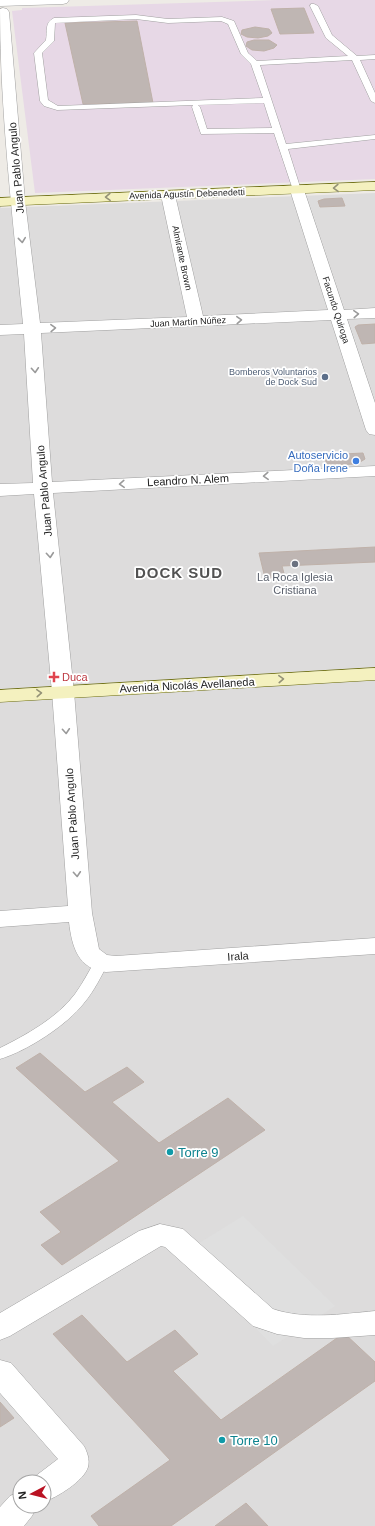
<svg xmlns="http://www.w3.org/2000/svg" width="375" height="1526" font-family="Helvetica,sans-serif">
<style>
.residential{fill:#dddcdc;fill-rule:evenodd}
.industrial{fill:#e7d8e6}
.parking{fill:#dfdfdf}
.building{fill:#bfb6b3;stroke:#bfb1a9}
.lines{fill:none;stroke-linecap:round;stroke-linejoin:round}
.lane-casing{stroke:#a0a0a0;stroke-width:1}
.street-casing{stroke:#a0a0a0;stroke-width:1}
.secondary-casing{stroke:#6b6c0f;stroke-width:1}
.lane{fill:#fff;fill-rule:evenodd}
.street{fill:#fff;fill-rule:evenodd}
.secondary{fill:#f4f1bf;fill-rule:evenodd}
.oneway{stroke:#949277}
.oneway2{stroke:#9a9a9a}
.service-dot{fill:#5c6f8a;stroke:#fff;stroke-width:1.5}
.shop-dot{fill:#3f7fe0;stroke:#fff;stroke-width:1.5}
.worship-dot{fill:#6b7280;stroke:#fff;stroke-width:1.5}
.health-dot{fill:#e0444e;stroke:#fff;stroke-width:1.5}
.culture-dot{fill:#0f9aa8;stroke:#fff;stroke-width:1.5}
.labels{text-anchor:middle;stroke-width:3.5;stroke-linejoin:round;paint-order:stroke}
.far-street-label{font-size:9px;fill:#1f1f1f;stroke:#fff}
.far-service-label{font-size:9px;fill:#4e5e75;stroke:#fff;text-anchor:end}
.street-label{font-size:11px;fill:#1f1f1f;stroke:#fff}
.shop-label{font-size:11px;fill:#366cbe;stroke:#fff;text-anchor:end}
.worship-label{font-size:11px;fill:#5b616d;stroke:#fff}
.health-label{font-size:11px;fill:#be3a42;stroke:#fff;text-anchor:start}
.near-culture-label{font-size:13px;fill:#0d838f;stroke:#fff;text-anchor:start}
.district-label{font-size:15px;font-weight:bold;letter-spacing:1px;fill:#525252;stroke:#fff}
</style>
<rect width="100%" height="100%" fill="#eeebe6"/>
<path class="residential" d="M375,193V1526H0V195L1,208ZM20,1482H44V1506H20Z"/>
<path class="industrial" d="M277,0H375V179L35,193L12,11L22,10V8Z"/>
<path class="parking" d="M243,1216L335,1306L273,1346L183,1253Z"/>
<path class="building" d="M304,8L314,33L280,34L271,9Z
M137,21L153,103L83,104L65,23Z
M255,27L269,29L272,33L268,36L258,38L247,37L241,34L242,30Z
M254,40H269L277,45L274,48L264,51L252,50L246,46L247,42Z
M342,198L345,206L320,207L318,201L324,199Z
M375,324V343L362,344L355,327L358,325Z
M363,453L365,459L357,464L327,465L324,455Z
M375,547V562L282,566L285,577L265,578L259,553Z
M40,1053L85,1092L127,1067L144,1082L112,1102L159,1143L228,1098L265,1130L62,1265L41,1245L61,1232L40,1212L119,1161L16,1068Z
M82,1315L127,1362L175,1330L198,1354L173,1371L221,1420L344,1333L375,1362V1381L171,1526H99L91,1516L170,1460L53,1334Z
M0,1402L14,1418L0,1427Z
M246,1503L268,1526H215Z"/>
<g class="lines">
<g class="lane-casing">
<path id="lane" d="M311,4H314L318,6L332,35L357,56L375,55V59L360,60L375,93V103L371,101L352,60L260,65L286,144L375,135V139L288,149L301,190L300,192L297,193L293,190L274,133L201,134L192,107L193,105L57,110L44,106L40,101L34,53L46,40C48,31 44,23 54,18L136,15L168,19L222,17L234,21L248,53L257,61L348,56L326,38L310,6ZM136,19L168,23L221,21L228,24L241,54L251,64L263,98L58,106L48,100L42,53L54,41L55,23ZM264,103L272,128L207,129L200,107L198,105Z
M101,958L106,959L108,963C101,977 94,991 84,1003C67,1025 27,1051 0,1059V1048C26,1035 57,1018 75,994C83,983 89,971 96,959Z"/>
</g>
<g class="street-casing">
<path id="street" d="M0,0H69L67,3L63,4L0,6Z
M3,8L7,9L9,12L25,201L40,323L187,317L161,195L163,192L168,191L173,192L175,195L203,316L328,310L290,190L292,187L297,186L302,187L304,190L344,310L375,308V318L347,319L375,403V435L369,434L366,430L331,320L41,333L52,482L375,466V476L53,493L74,692L92,913L99,949L107,955L116,956L375,938V954L106,972C78,969 72,947 69,922L0,927V911L68,906L52,692L34,494L0,496V484L33,483L24,334L0,335V325L23,324C13,219 0,114 0,9Z
M160,1224L183,1229L273,1309C305,1320 342,1314 375,1311V1335L332,1338H304L277,1334L253,1326L165,1247L161,1246L10,1336L0,1340V1313L139,1231Z
M0,1360L11,1363L84,1446C87,1452 90,1459 88,1467C84,1481 57,1497 44,1502V1482H31L33,1478L58,1459L0,1393Z
M20,1492V1506H37L32,1516L24,1526H0V1507L10,1496Z"/>
</g>
<g class="secondary-casing">
<path id="secondary" d="M375,182V190L0,206V198Z
M375,668V680L0,702V690Z"/>
</g>
<use href="#lane" class="lane"/>
<use href="#street" class="street"/>
<use href="#secondary" class="secondary"/>
</g>
<defs><path id="oneway-chevron" d="M-2-3.5L2.5 0L-2 3.5" fill="none" stroke-width="1.6" stroke-linecap="round" stroke-linejoin="round"/></defs>
<g class="oneway">
<use href="#oneway-chevron" transform="translate(336 188) rotate(178)"/>
<use href="#oneway-chevron" transform="translate(108 197) rotate(178)"/>
<use href="#oneway-chevron" transform="translate(281 679) rotate(-3)"/>
<use href="#oneway-chevron" transform="translate(39 693) rotate(-4)"/>
</g>
<g class="oneway2">
<use href="#oneway-chevron" transform="translate(22 240) rotate(84)"/>
<use href="#oneway-chevron" transform="translate(356 314) rotate(-3)"/>
<use href="#oneway-chevron" transform="translate(239 320) rotate(-3)"/>
<use href="#oneway-chevron" transform="translate(53 328) rotate(-2)"/>
<use href="#oneway-chevron" transform="translate(35 370) rotate(86)"/>
<use href="#oneway-chevron" transform="translate(266 476) rotate(177)"/>
<use href="#oneway-chevron" transform="translate(122 484) rotate(177)"/>
<use href="#oneway-chevron" transform="translate(50 555) rotate(85)"/>
<use href="#oneway-chevron" transform="translate(66 731) rotate(86)"/>
<use href="#oneway-chevron" transform="translate(77 874) rotate(86)"/>
</g>
<circle class="service-dot" cx="325" cy="377" r="4"/>
<circle class="shop-dot" cx="356" cy="461" r="4"/>
<circle class="worship-dot" cx="295" cy="564" r="4"/>
<path class="health-dot" d="M52 671h4v4h4v4h-4v4h-4v-4h-4v-4h4z"/>
<g class="culture-dot">
<circle cx="170" cy="1152" r="4"/>
<circle cx="222" cy="1440" r="4"/>
</g>
<g class="labels">
<g class="far-street-label">
<text transform="translate(187 194) rotate(-2)" y="3">Avenida Agustín Debenedetti</text>
<text transform="translate(182 258) rotate(78)" y="3">Almirante Brown</text>
<text transform="translate(336 310) rotate(72)" y="3">Facundo Quiroga</text>
<text transform="translate(188 322) rotate(-3)" y="3">Juan Martín Núñez</text>
</g>
<g class="far-service-label">
<text x="317" y="375">Bomberos Voluntarios<tspan x="317" dy="10">de Dock Sud</tspan></text>
</g>
<g class="street-label">
<text transform="translate(16 168) rotate(-95)" y="4">Juan Pablo Angulo</text>
<text transform="translate(188 480) rotate(-3)" y="4">Leandro N. Alem</text>
<text transform="translate(44 491) rotate(-95)" y="4">Juan Pablo Angulo</text>
<text transform="translate(187 685) rotate(-3)" y="4">Avenida Nicolás Avellaneda</text>
<text transform="translate(72 814) rotate(-94)" y="4">Juan Pablo Angulo</text>
<text transform="translate(238 956) rotate(-4)" y="4">Irala</text>
</g>
<g class="shop-label">
<text x="348" y="459">Autoservicio<tspan x="348" dy="13">Doña Irene</tspan></text>
</g>
<g class="worship-label">
<text x="295" y="581">La Roca Iglesia<tspan x="295" dy="13">Cristiana</tspan></text>
</g>
<g class="health-label">
<text x="62" y="681">Duca</text>
</g>
<g class="near-culture-label">
<text x="178" y="1157">Torre 9</text>
<text x="230" y="1445">Torre 10</text>
</g>
<g class="district-label">
<text x="179" y="578">DOCK SUD</text>
</g>
</g>
<g transform="translate(32 1494) rotate(263)"><circle r="19" fill="#ffffff" stroke="#a5a5a5"/>
<path d="M0-3L7 15L0 10L-7 15Z" fill="#ba1323"/>
<text y="-6" font-size="11" font-weight="bold" text-anchor="middle" fill="#1f1f1f">N</text>
</g>
</svg>
